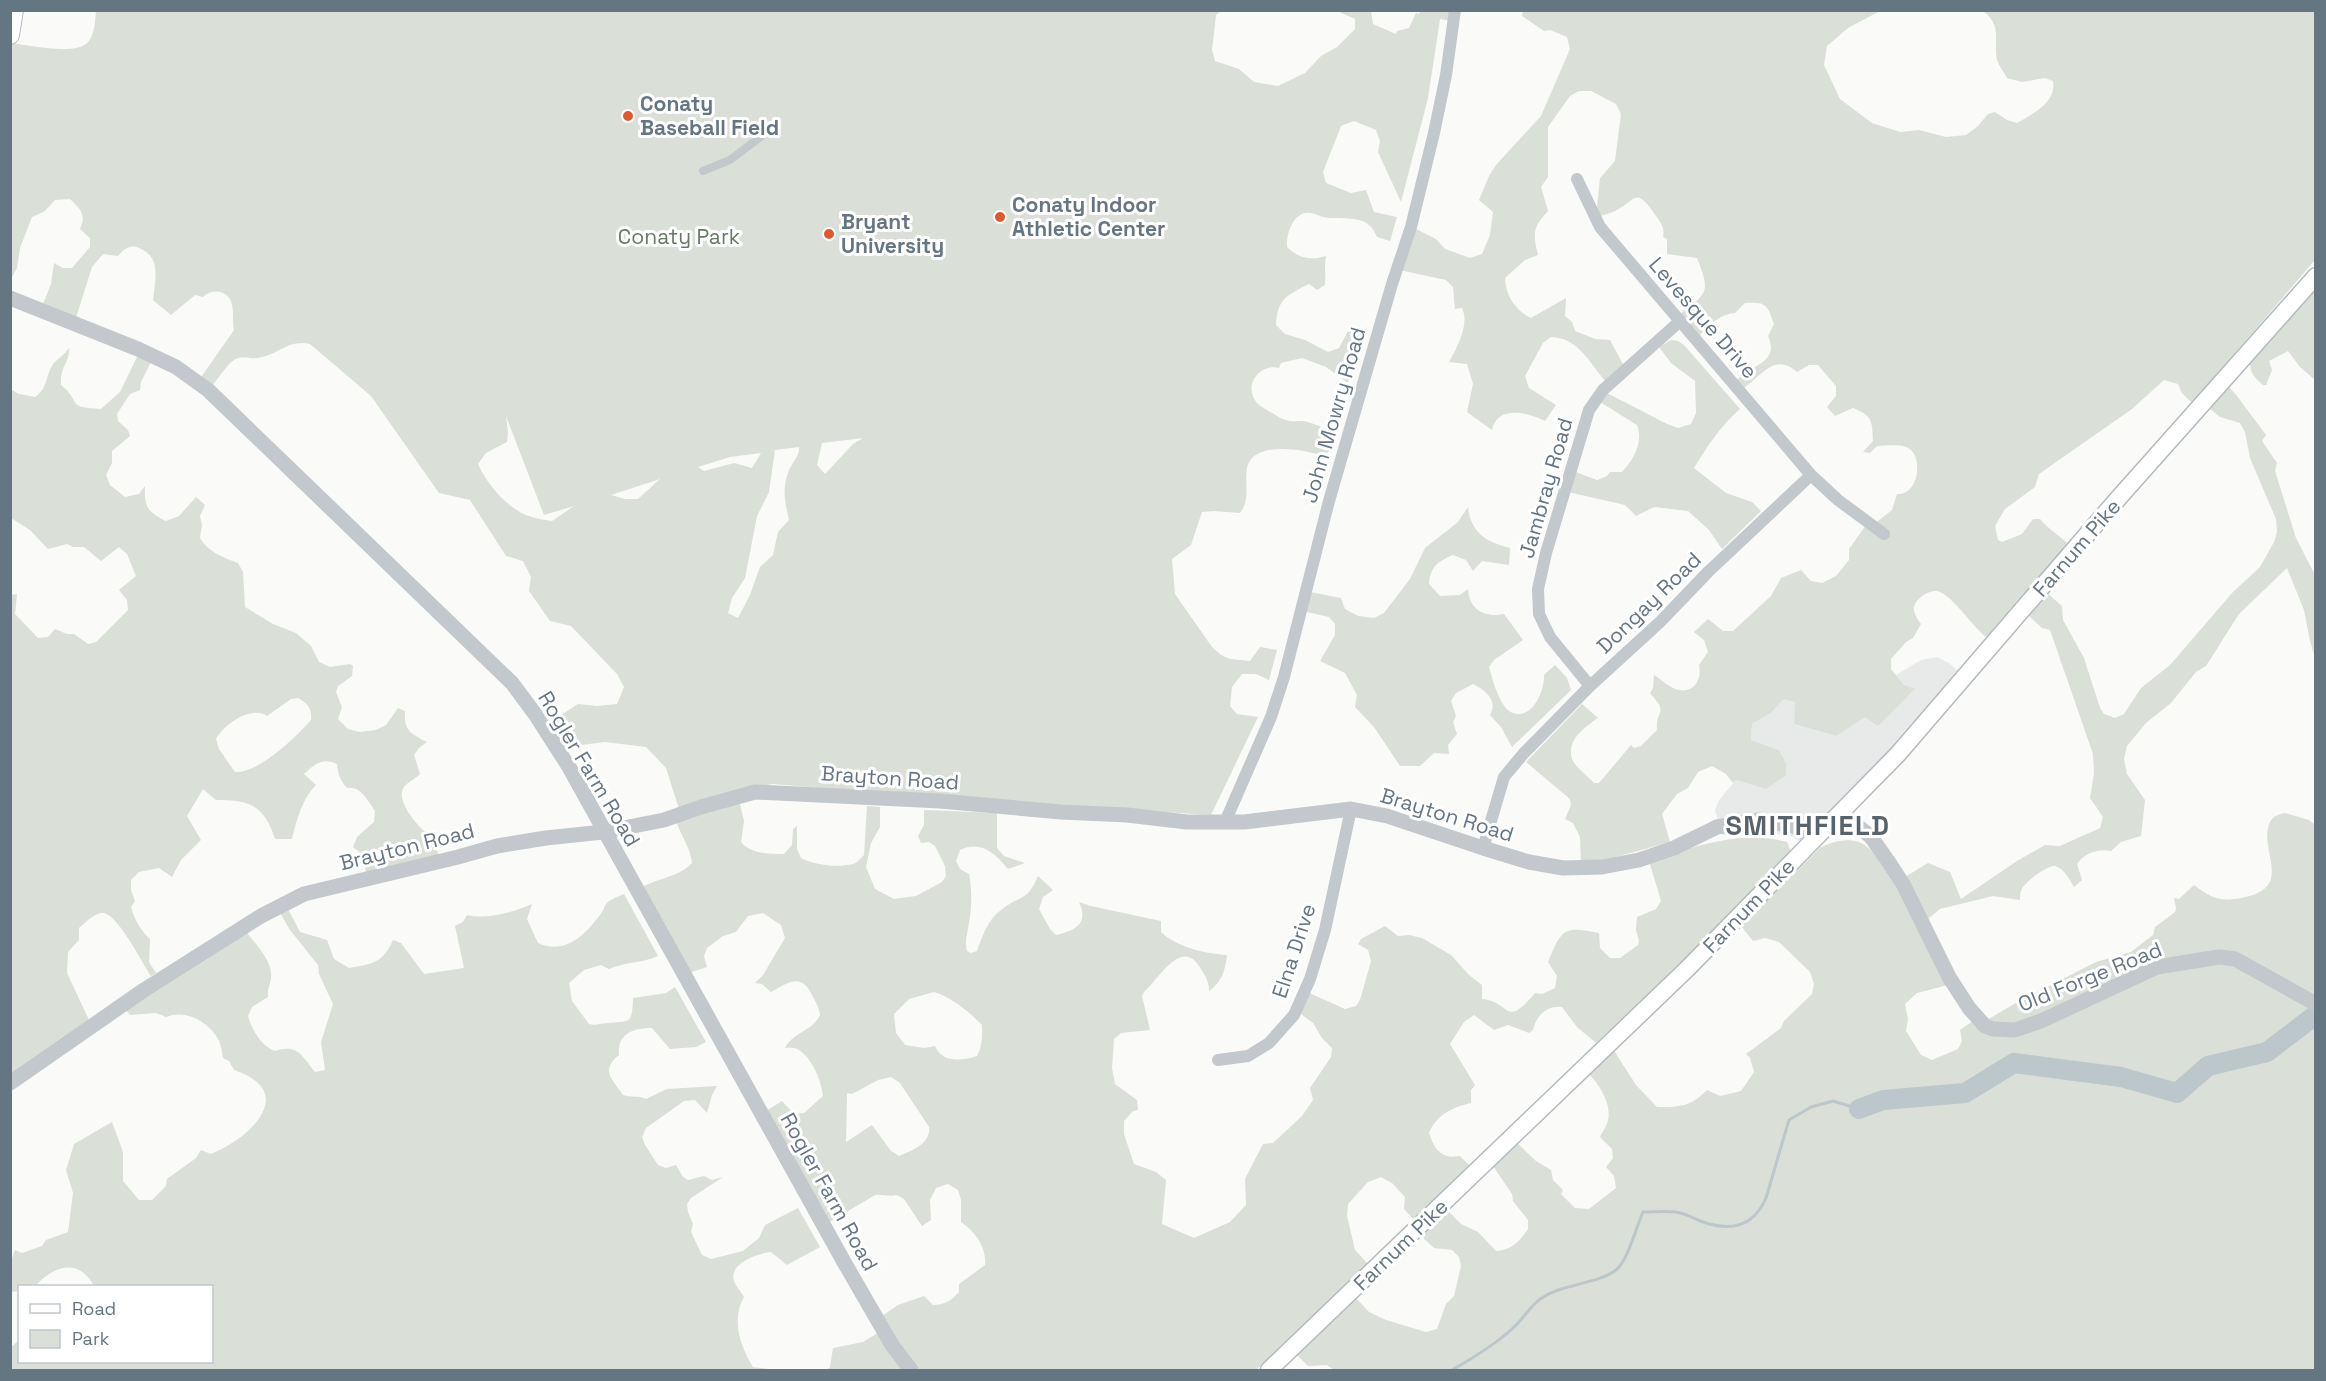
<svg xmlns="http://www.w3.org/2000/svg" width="2326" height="1381" font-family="'Space Grotesk',sans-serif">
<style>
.built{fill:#e8e9e9}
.green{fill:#dadfd7;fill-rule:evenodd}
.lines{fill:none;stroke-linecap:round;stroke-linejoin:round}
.stream{stroke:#bbc7cb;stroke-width:3}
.river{stroke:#bbc7cb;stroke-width:20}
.secondary-casing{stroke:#b3babf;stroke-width:19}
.primary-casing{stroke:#b5babe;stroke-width:20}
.pedestrian{stroke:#c3c8cc;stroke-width:8}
.minor{stroke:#c3c8cc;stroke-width:12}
.tertiary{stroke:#c3c8cc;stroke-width:15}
.secondary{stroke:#fff;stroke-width:16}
.primary{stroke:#fff;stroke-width:18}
.poi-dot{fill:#e4572e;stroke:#fff;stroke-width:2}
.labels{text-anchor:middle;stroke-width:6;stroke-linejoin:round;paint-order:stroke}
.poi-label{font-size:21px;font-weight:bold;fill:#657683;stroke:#fff;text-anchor:start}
.park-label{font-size:21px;fill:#687a64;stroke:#fff}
.street-label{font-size:21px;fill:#657683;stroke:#fff}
.district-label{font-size:27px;font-weight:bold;letter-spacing:1.5px;fill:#57646e;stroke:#fff}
</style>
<rect width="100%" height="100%" fill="#fafaf8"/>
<path class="built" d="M1937,657L1949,663L1964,676L1812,847L1790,836L1777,834L1756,831L1722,835L1715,810L1719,800L1736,780L1766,789L1779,750L1751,740L1752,724L1771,713L1783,698L1796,702L1794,724L1836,736L1865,716L1878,725L1914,690L1904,685L1896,675L1921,660Z"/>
<path class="green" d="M96,11H1221L1216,15L1212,50L1215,61L1239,69L1254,82L1278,86L1305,73L1321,56L1337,47L1355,29V19L1337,11H1371L1373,24L1396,34L1397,31L1409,28L1416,13L1419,14L1420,11H1454L1451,21L1440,19L1428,98L1401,202L1378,152L1380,141L1376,130L1354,121L1341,126L1323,172L1326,183L1351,193L1366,190L1374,212L1397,217L1390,241L1377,237C1369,215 1349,219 1329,218C1323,218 1317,214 1311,213C1294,210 1286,233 1287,247C1298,258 1311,261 1326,256C1324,267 1326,275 1325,285L1317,290L1309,284C1287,295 1277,299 1276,325L1285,334L1305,340L1328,352L1339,348L1348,331L1362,336L1348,383L1326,367L1302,358L1281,363L1279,368C1260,363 1242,386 1257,403C1262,408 1271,412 1277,416C1289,423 1291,421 1303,421C1312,422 1325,429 1334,432L1327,457C1308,450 1253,439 1247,468C1244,484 1251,499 1240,513L1214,511L1202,512L1191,545L1172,559L1175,594L1212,647L1221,655L1230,659L1250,661L1260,647L1277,650L1269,680L1256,674H1242L1232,687L1230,706L1237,714L1258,717L1211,815L898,795L773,784L731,791L679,809L666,768L646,747L605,742L581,745L566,753L547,724L578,704L597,706L617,704L624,687L617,674L571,626L550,621L529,591L531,577L523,561L506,556L470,500L439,493L371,396L310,344C288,339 277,356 257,358C249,359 241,355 234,360C225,366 218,380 210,388L197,383L234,330C232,321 234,313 232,305C230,291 213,287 203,297L195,295L171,315L153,300C155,280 162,257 139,248C130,244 124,249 118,256L103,254L92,267L75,321L41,309L51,284L54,263L63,268H72L90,247V238L80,229C87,214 80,209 70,199L55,200L45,211L32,217L20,248L17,268L11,279V43C28,45 77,56 88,42C95,34 95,20 96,11ZM506,416L544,515L574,506L552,521C539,519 526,517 515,509C500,499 485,480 478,464L486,453L507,442L508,432ZM863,438L853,444L825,474L817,465L822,443ZM799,447C800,457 791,463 788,473C782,490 785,502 789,520L778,532L773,555L760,567L750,595L738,618L728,613L732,598L745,578L757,516L769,492L775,450ZM761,453L752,468L734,463L704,471L698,467L730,457ZM660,479L638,499H625L611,495Z
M1523,11H1880L1848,28L1827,46L1824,65L1840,99L1872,123L1900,132L1919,130L1946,137L1966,135L1978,126L1988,114L1995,112L2007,120L2017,123C2033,114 2057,102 2053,81L2045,78L2022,82L2007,78C2004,72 1999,66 1997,60C1993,40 2003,26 1983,11H2315V260L2192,403L2182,393L2178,384L2164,380L2132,409L2039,474L2035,487L2005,509L1995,526L1998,540L2002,542L2022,534L2033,519H2040C2049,530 2059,535 2068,544L1987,638C1973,627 1953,597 1940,592C1931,588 1916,598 1914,607C1913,613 1918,620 1921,624L1913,638L1906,642L1891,659V669L1904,685L1915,689L1878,726L1865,717L1836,736L1794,724L1795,702L1783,699L1771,713L1752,724L1751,740L1779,750L1786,764V775L1766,789L1736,780L1733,783L1726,774L1712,766L1698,772L1688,788L1677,794L1662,814L1670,842L1587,865H1581L1580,837L1573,823L1565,819L1571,805L1570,799L1526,762L1582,704L1598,718C1585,727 1566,740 1572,759C1575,767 1588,776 1594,783H1599L1631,745L1634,748L1641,746L1657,730C1655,709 1670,715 1650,693L1653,688L1654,675C1661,679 1671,689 1679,690C1695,693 1702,678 1699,665L1708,652L1704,640L1694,632L1708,619L1723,631H1733L1771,596L1781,578L1801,570L1811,581L1822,583L1836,576L1849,560V549L1866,525H1873L1892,510L1897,494C1900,494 1903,494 1906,492C1920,485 1922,452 1906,447C1898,444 1885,446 1877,446L1870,453L1863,452L1873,441C1872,421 1873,416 1853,408L1835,416L1827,407L1836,396V386L1818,365H1809L1797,372C1775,353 1764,373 1744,388L1737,380C1753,364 1780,362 1768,336L1774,324C1767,304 1766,302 1745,303L1735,313C1720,314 1709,325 1699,336L1680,314C1709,293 1710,291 1697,258L1667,254V239L1663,237C1665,228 1661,223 1656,216C1635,185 1637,200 1615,211C1609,214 1602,215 1596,217L1600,178L1615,161L1621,114L1616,104L1591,91H1579L1570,96L1548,127V177L1541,187L1548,211C1532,228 1533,234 1538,255L1525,260L1505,278C1505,295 1516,311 1531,318L1566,298L1565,316L1572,322L1575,331L1595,339L1610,340L1625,368L1608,384C1590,365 1580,338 1551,337L1543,343L1525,376L1529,388L1556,405L1545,421C1527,412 1497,405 1492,430L1467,412L1473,384L1467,364L1449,362C1457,348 1470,324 1462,308L1455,309L1453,287L1446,280L1399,270L1410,226L1436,239L1445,249L1470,258L1482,254L1490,235L1493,212L1479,200L1489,176L1496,165L1541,116L1570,49L1567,37L1550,30L1544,31L1522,16Z
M2315,286V380L2300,367L2288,351L2269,361L2272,370L2266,385H2263C2253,376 2248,371 2251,357Z
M1671,340L1678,341L1684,345L1740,409C1721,425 1707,447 1694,468L1726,493L1752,502L1761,511L1722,549L1709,530L1688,511L1654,507L1636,516L1625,505L1568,492L1573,471L1597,480L1607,476L1610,472H1622C1633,460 1644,442 1637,425L1600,402L1607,393L1667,424L1678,428L1691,424L1696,413L1695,381L1671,363L1659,347Z
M69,348C71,360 59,368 61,385C83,403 64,407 101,409L120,392L139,353L153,358L141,382L140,390L130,394L117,414L118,421L128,430L130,436L112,451V463L106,475L110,485L125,497L139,494L145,486C144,506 147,512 166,521L179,516L196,497L205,505L200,516L202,525L200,538C208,552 224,558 238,563L243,572L245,607L273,624L296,633L311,646L319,662L330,667L350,664L353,666L352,676L338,686L336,692L342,707L338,719L348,729L359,732L376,730L386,725L398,708L405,711C404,731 410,733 427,742L419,748L414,755L420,774C415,779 408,782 404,787C395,799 415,823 424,831H435L433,837L440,860L367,878L363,855L353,847L357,837L374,822L375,811C368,801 361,786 347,788C340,780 338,774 337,764C322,757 315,764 304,774L316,785C302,799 297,819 292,839H275C264,805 250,800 216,800L203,789L187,816L201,840L181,860L172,877L159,868L139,872L131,880V890L135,901L131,907C134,919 141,931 150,939L149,962L156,973L151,976C142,963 118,914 103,913C95,912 85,923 79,928V940L68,952L67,973L89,1020L13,1073L10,1070L11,595L17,594L15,614L38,638L48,637L55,629L67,634H74L88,644L96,642L128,610L127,600L119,590L136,576L127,554L119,547L101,561L84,547H73L67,544L48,549L30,530L11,518L10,389L19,394L35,397C49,388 45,373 55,362C60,357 64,355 69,348ZM298,698C308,704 312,708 311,720C295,738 259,773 235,772L219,749L216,739C224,724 252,705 267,716L291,699Z
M2228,386L2237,396L2266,435L2262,441L2277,463L2275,471L2296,538L2315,575V658L2310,641L2304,610L2287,568L2239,614L2206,666L2196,672L2171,703L2146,723L2127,746L2124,759L2127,774L2145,800L2141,836L2121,842L2111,851C2098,848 2084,853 2077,864L2082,880L2074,887C2070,880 2064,868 2055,866C2047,865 2023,883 2021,891C2020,893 2020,898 2020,900L1993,896L1940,909L1928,919L1905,877L1928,863L1950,872L1961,899L2017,861L2045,845L2060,846L2100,828L2103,817L2090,798L2094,774L2093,754L2050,630L2042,628L2027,614L2046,592L2062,606L2063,620L2084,658L2100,708L2104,714L2115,718L2124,714L2141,688L2170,665L2233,592L2260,567L2274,542L2277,532L2276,519L2250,458L2245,432L2240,423L2220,417L2209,408Z
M1468,507C1471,533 1486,542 1510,548L1509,565L1482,561L1473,571L1466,560L1453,555C1438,561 1430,567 1429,584L1440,596L1460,595L1468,589C1469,610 1485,618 1504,614L1523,640L1494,660L1489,667C1492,678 1500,709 1513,713C1533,720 1545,689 1544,675L1555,665L1567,678L1571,690L1512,747L1501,727L1490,715C1498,701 1486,690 1473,684L1456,693L1451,701L1456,716L1453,722L1457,734L1448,745L1449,754L1434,753L1420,766H1400L1374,727L1355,707L1357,695L1345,673L1320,661L1335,635V624L1329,617L1302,611L1305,591L1341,598L1345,609L1358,616L1374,618L1384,613L1410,579L1425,548L1458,522Z
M739,800L744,821L741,842C751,854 769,854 784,854L792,845L793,829L797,826V849L801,858C814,865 838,868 853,864C857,863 860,859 864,855L867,806L880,807V827L871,843L866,867L875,889L894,899L916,896L942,882L946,876L945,866L935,846L929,842L921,843L918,836L924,825V810L997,813V848L1004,856L1025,863L1008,869C995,853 981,840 960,850L956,861L960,869L969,874C972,888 972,908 969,922C968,933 964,941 967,951L971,953L977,951C982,937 988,919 1001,910C1020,895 1027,902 1038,876L1053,890L1043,897L1039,909L1050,929L1056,935C1076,931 1089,923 1079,902L1091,906L1161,921V932C1176,947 1206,954 1227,955C1225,971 1222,982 1209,991C1209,982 1206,977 1201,969C1185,941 1167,967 1154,981C1150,987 1145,989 1142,996L1150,1030L1121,1033L1114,1039L1112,1068L1115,1084L1137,1100L1138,1110L1133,1111L1124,1121V1134L1134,1164L1156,1172L1166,1180L1162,1224L1194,1238L1230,1222L1246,1205L1245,1179L1263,1144L1273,1143L1302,1116L1313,1100L1310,1088L1331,1057L1332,1048L1322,1038L1313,1023L1297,1011L1305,991L1345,1009L1356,1006L1360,1000L1371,961L1368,950L1358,944L1361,939L1385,926L1398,936L1409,935L1422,938L1451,955L1469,975L1482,985V999C1511,1001 1504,1030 1535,993L1542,994L1555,988L1557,976L1548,962C1562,928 1564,926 1599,933L1600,948L1610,958H1620L1638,945L1639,941L1636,930L1637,917L1656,909L1661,901L1649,861C1694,847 1740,829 1787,842L1792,854L1787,862L1596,1043L1577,1027L1562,1007C1547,1005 1536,1016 1533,1030L1529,1033L1508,1025L1494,1030L1474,1015L1464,1022L1450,1044L1475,1085L1471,1090V1103C1453,1107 1436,1115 1429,1133C1434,1149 1442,1160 1460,1156L1469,1165L1414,1220L1404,1209L1405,1197L1392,1183L1381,1177L1368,1182L1348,1204L1347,1216L1355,1250L1369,1265L1256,1370H916L879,1318L898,1305L924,1296L933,1305C945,1305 952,1300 959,1292V1284L985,1265C987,1248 975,1231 961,1222V1200L958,1190L948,1184L936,1188L930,1200L931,1220L922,1226L904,1199L897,1195C889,1197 883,1194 875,1195L828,1223L766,1111L782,1101L794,1114L804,1113L823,1096C822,1082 812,1058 799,1050C794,1047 790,1048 785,1048C794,1031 812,1032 820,1015C819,1007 815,1000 811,993C800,972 786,984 771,992L762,984L755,983L763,975L785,938L781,925L763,913L748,916L736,932L723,936L707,948L704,956L707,967L688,973L640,888C658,878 679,877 692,863C691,848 680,835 676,820ZM934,992C953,998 968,1011 982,1025C982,1035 983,1045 977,1056C961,1061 942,1063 935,1046L924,1048L905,1045L896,1033L894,1014L909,999ZM891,1077L900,1083L929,1127C931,1144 912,1150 899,1156L891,1151L872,1125L846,1142L847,1093L852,1094L878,1080Z
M2285,813L2309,820L2315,825V1370H1334L1327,1365L1308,1366L1295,1353L1355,1297L1369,1312L1386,1320L1426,1332L1437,1329L1446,1304L1454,1296L1461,1266L1459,1257L1452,1250L1434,1248L1420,1235L1447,1210L1461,1224L1478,1232L1496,1251C1511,1250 1520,1241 1528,1229V1220L1513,1201L1512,1194L1493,1166L1517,1143L1536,1161L1551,1170L1553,1180L1563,1190L1561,1194L1575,1208L1589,1209L1616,1188L1614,1176L1606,1167L1613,1158L1612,1149L1600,1137C1602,1132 1607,1126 1608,1120C1612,1104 1599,1084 1588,1073L1613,1049L1636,1085L1657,1107C1681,1107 1690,1107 1707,1090L1720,1096L1741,1091L1754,1072L1750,1058L1746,1054L1781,1028L1784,1021L1812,994L1814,984L1810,972L1779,942L1765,938L1753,941L1741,926L1820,848C1831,842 1848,837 1861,843C1888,855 1932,954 1948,985L1917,993L1905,1004L1908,1019L1906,1031L1921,1055L1932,1060L1958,1049L1962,1041L1960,1030L1976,1019L1985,1021L2021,1000L2096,962L2131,952L2153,935L2155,927L2175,912L2176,908L2174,898L2179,899L2194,885C2212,898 2218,902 2241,898C2297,888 2257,850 2270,822C2273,816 2279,814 2285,813Z
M624,894L658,956C640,964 628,961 609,969L601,965L584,970L569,983L572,1001L589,1024C596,1026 601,1023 608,1023C631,1021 632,1024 633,998L666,993L675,987L706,1042L696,1047L670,1049L652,1028C634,1028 617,1033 619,1055C600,1070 612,1079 623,1095C631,1098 638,1095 646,1099L667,1089L717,1086L712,1095L707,1113L695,1100L684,1101L646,1128L642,1137L645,1145L658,1165L666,1168L676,1165L683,1177L688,1180L704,1176L712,1180L723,1177L691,1198L687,1204L688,1212L693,1224L691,1232L702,1255L711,1259L743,1251L759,1238L765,1225L798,1208L820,1247L787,1265L771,1252C759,1253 728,1263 734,1281C736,1286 741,1292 744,1297C731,1319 740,1346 753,1367L777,1370H11L10,1348L19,1340L20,1362H212V1286H94C78,1257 54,1266 35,1286H20L19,1291L11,1292V1261L15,1250L22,1253L42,1246L46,1240L68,1232L73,1193L66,1170L74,1144L112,1122L123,1152V1181L139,1200H152L166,1186L167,1179L196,1158L201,1150L211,1154C249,1139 300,1092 234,1070L229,1061L223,1058C222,1052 221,1044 218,1039C208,1021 185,1009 166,1017L156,1013L130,1015L124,1008L245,930C254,943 273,960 271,978C270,986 267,989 268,997L252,1007L248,1016C252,1030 261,1046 275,1051C298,1044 301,1055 315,1072L325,1070L321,1042L333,1004L319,974L318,965L290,930L279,911L287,907L300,932L327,940L334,959L349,968C372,964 383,963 393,940L401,943L424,974L464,968L455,926L463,922L467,915C487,920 514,912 532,904L527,919L538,943C565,955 584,936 600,915C603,912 604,906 607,903C611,899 619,896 624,894Z
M881,1331L910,1370H827L830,1367L833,1348L863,1342Z"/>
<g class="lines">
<path class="stream" d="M1452,1370C1473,1358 1495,1345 1513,1328C1524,1319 1529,1306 1542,1298C1562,1284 1598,1284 1616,1270C1628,1260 1636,1228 1643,1212C1654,1212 1666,1211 1676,1212C1685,1213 1695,1219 1703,1222C1732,1232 1754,1226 1766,1198L1789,1120L1811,1107L1833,1101L1859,1109"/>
<path class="river" d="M1859,1109L1883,1100L1965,1093L2014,1063L2121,1077L2177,1093L2208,1066L2267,1052L2313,1017"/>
<g class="secondary-casing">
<path id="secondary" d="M1269,1370L1687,969L1898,754L2115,502L2316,276"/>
</g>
<g class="primary-casing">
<path id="primary" d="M10,35L14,10"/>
</g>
<path class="pedestrian" d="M703,171L730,160L771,129"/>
<path class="minor" d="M1577,179L1600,227L1811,475L1838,500L1884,534
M1590,686L1550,637L1539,614L1538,589L1546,553L1589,410L1603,390L1679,322
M1225,822L1271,717L1284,677L1329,501L1392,284L1411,227L1434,133L1446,75L1455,10
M1483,848L1504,777L1524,753L1590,686L1660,622L1708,572L1811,475
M1218,1060L1248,1056L1269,1043L1294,1015L1310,979L1325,930L1351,809"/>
<path class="tertiary" d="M10,298L138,349L176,367L208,390L512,683L535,714L569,767L844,1262L892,1345L911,1370
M1841,812L1871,837L1888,861L1903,884L1949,977L1969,1008L1985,1026L1993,1029L2015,1030L2041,1021L2157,967L2219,957L2235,959L2316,1004
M10,1083L144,990L261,916L304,894L458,857L497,846L546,838L603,832L664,820L701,807L755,792L940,801L1061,812L1127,815L1187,822H1244L1351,809L1387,816L1483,848L1529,862L1563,868L1602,867L1639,860L1674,848L1717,827L1758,820L1794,826L1814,838"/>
<use href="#secondary" class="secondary"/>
<use href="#primary" class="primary"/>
</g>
<g class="poi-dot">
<circle cx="628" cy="116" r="6"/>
<circle cx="1000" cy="217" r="6"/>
<circle cx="829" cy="234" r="6"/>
</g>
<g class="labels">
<g class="poi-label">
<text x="640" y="111">Conaty<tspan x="640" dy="24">Baseball Field</tspan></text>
<text x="1012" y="212">Conaty Indoor<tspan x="1012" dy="24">Athletic Center</tspan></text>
<text x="841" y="229">Bryant<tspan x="841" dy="24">University</tspan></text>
</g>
<g class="park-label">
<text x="679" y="244">Conaty Park</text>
</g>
<g class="street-label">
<text transform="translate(1703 318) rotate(49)" y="7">Levesque Drive</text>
<text transform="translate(1334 415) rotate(-74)" y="7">John Mowry Road</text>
<text transform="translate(1546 488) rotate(-74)" y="7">Jambray Road</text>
<text transform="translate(2077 548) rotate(-49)" y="7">Farnum Pike</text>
<text transform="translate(1649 603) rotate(-44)" y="7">Dongay Road</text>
<text transform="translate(589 769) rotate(59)" y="7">Rogler Farm Road</text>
<text transform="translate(890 778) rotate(4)" y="7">Brayton Road</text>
<text transform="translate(1447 815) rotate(17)" y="7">Brayton Road</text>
<text transform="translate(407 847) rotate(-14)" y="7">Brayton Road</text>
<text transform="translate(1749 906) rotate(-46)" y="7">Farnum Pike</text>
<text transform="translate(1294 951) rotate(-72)" y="7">Elna Drive</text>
<text transform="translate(2090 977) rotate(-22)" y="7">Old Forge Road</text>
<text transform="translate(829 1192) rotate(61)" y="7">Rogler Farm Road</text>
<text transform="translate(1401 1245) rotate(-44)" y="7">Farnum Pike</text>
</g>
<g class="district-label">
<text x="1808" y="835">SMITHFIELD</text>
</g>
</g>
<rect width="2326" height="1381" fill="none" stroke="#657683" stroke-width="24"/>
<rect x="18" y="1285" width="195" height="78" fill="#ffffff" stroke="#c1c8cd" stroke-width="1.5"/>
<rect x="30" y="1304" width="30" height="9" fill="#ffffff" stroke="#c1c8cd" stroke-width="1.5"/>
<text x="72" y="1315" font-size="18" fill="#657683">Road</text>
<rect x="30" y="1330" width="30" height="18" fill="#dadfd7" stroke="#c1c8cd" stroke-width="1.5"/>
<text x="72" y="1345" font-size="18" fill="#657683">Park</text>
</svg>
